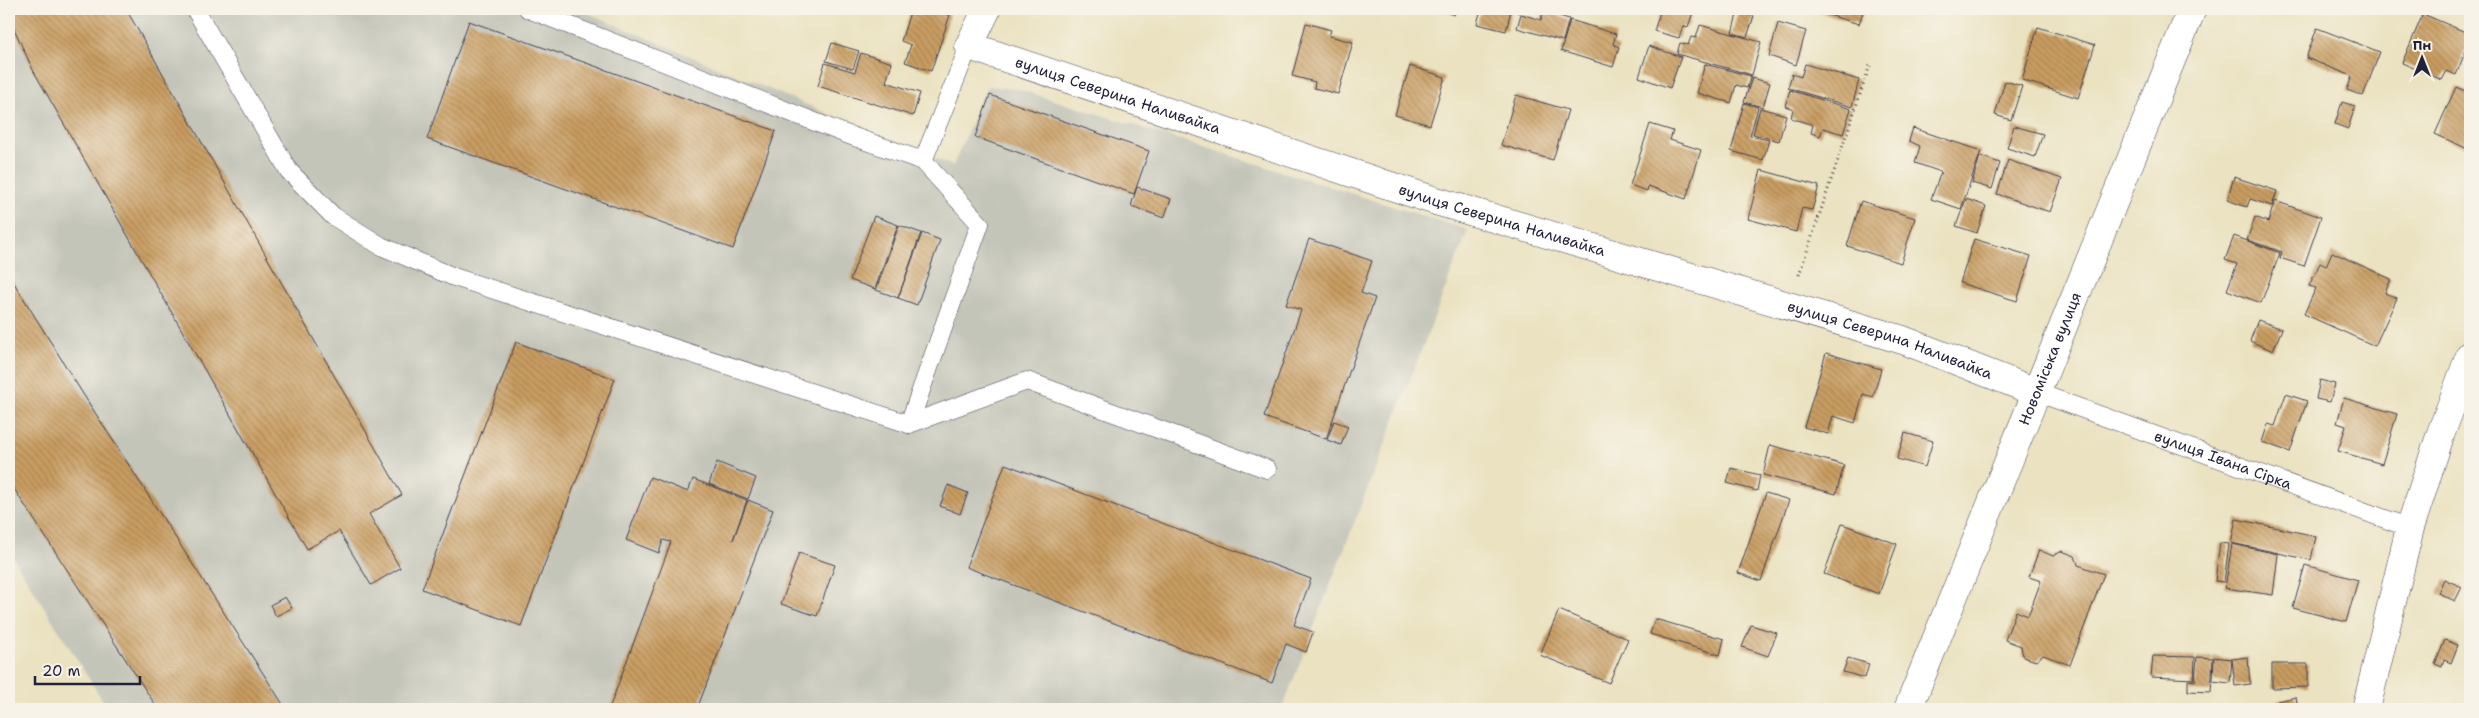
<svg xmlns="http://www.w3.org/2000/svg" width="2479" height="718" font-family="'Shantell Sans',sans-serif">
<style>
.industrial{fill:#c4c5b9}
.building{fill:url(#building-back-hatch)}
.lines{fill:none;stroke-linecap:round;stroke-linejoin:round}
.service-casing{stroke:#403f4f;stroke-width:19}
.minor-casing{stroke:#403f4f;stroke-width:29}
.path{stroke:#403f4f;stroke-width:3;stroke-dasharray:1 4;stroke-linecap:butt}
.service{stroke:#fff;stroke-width:18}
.minor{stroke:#fff;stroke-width:28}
.labels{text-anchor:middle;stroke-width:4;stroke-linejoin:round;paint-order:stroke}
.street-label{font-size:15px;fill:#22223b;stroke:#f7f3e8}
</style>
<defs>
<pattern id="building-back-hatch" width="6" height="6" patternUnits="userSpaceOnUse" patternTransform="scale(1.25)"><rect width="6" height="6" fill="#c99d61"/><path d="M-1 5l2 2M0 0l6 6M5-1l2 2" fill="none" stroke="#a38051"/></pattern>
</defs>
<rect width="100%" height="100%" fill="#f7f3e8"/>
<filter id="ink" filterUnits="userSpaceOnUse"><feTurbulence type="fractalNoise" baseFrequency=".02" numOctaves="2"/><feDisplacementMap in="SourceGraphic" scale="10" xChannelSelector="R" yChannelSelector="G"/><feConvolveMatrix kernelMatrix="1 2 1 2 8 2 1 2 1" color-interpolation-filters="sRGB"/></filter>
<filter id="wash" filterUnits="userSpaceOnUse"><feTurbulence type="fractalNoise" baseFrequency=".0096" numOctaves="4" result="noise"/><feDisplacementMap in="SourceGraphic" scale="20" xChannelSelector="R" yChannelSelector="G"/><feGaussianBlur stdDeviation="1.12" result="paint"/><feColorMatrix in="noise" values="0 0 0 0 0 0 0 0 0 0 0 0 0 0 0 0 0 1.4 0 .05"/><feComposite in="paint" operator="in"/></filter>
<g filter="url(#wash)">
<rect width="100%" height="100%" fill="#eae2c0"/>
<path class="industrial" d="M9,9H578L953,166L987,86L1018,89L1468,230L1282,709H108L9,551Z"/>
<g id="blocks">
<path class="building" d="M9,9H126L402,495L369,514L400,568L371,585L339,531L307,549L33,70L9,18Z
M911,9H930L950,15L931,71L905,62L911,45L901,41Z
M936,9H952L950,14Z
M1439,9H1456L1454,15Z
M1481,9H1521L1520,13L1511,10L1506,31L1477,24Z
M1661,9H1694L1688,27L1683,26L1679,38L1654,31Z
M1816,9H1864L1859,24L1815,11Z
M1543,11L1569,19L1563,41L1517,28L1521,14L1541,20Z
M1738,11L1754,16L1747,37L1732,33Z
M2423,14L2470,34V40L2456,75L2447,71L2442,80L2402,63Z
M1570,20L1616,34L1613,44L1619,47L1613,67L1561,51Z
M469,21L776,131L733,249L427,139Z
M1306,23L1331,30L1329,36L1353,42L1338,94L1314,88L1315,82L1292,76Z
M1778,23L1806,31L1796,65L1769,56Z
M1700,25L1761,42L1752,75L1677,54L1680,43L1688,45L1691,37L1696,38Z
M2038,27L2095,45L2078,98L2022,80Z
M2317,28L2380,52L2363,96L2347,90L2352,76L2306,58Z
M832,43L859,51L853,69L826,61Z
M1649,46L1681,57L1670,88L1639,77Z
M861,53L892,63L886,82L920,93L913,116L818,86L825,63L855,72Z
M1705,64L1751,76L1747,88L1736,85L1731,103L1697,93Z
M1805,64L1859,80L1852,107L1788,88L1792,74L1801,77Z
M1410,66L1445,77L1430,125L1395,115Z
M1752,78L1770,83L1763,107L1744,102Z
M2005,81L2022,86L2011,120L1995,115Z
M2456,87L2470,93V150L2435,134Z
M1790,90L1851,109L1843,134L1823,128L1820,136L1811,133L1813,125L1791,118L1793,109L1785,106Z
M990,95L1149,151L1134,194L975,137Z
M1516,95L1568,110L1553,160L1501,145Z
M2342,102L2355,106L2348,129L2335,124Z
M1744,103L1758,107L1750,136L1769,140L1763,160L1731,151Z
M1760,108L1786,115L1779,141L1753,134Z
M1650,124L1673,131L1670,140L1701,150L1686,199L1648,186L1647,191L1630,185Z
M2014,126L2043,134L2035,157L2007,148Z
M1913,128L1981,151L1961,209L1931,199L1941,172L1915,163L1920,146L1909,141Z
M1980,156L2000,163L1992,189L1972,183Z
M2008,160L2062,179L2050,212L1997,194Z
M1761,170L1819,186L1812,210L1802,208L1796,232L1748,219Z
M2234,177L2277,191L2272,206L2250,199L2247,207L2227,200Z
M1137,187L1171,199L1164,218L1131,206Z
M1966,199L1986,206L1977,233L1956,226Z
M1861,201L1915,218L1901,263L1847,246Z
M2275,201L2321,217L2304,266L2280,258L2282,252L2247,240L2255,217L2268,222Z
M874,216L898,225L875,289L850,280Z
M899,225L921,233L898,298L876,290Z
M922,233L940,240L917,305L898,298Z
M2234,236L2280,253L2261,303L2227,290L2237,264L2225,260Z
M1309,239L1372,261L1361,293L1375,298L1326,439L1264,417L1301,310L1286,305Z
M1974,239L2031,256L2017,301L1960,283Z
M2332,252L2391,279L2385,293L2397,298L2375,346L2304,314L2316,288L2309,286L2320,263L2326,266Z
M9,275L83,394L286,709H158L9,481Z
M2258,320L2282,329L2273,351L2250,341Z
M516,342L615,379L521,626L422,589Z
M1826,353L1881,369L1873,397L1863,394L1855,423L1833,416L1828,434L1804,427Z
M2320,380L2335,384L2330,402L2316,399Z
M2286,394L2307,401L2290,452L2262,442L2268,424L2275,426Z
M2344,398L2397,414L2382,464L2338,451L2346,426L2337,423Z
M1334,421L1348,426L1341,445L1327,440Z
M1905,433L1933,441L1925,467L1897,459Z
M1770,445L1844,465L1836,494L1763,475Z
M717,462L756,478L748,499L709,484Z
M1005,464L1311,579L1294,625L1313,632L1306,652L1286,644L1272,683L966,567Z
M1731,468L1760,475L1757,491L1727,483Z
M650,477L688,492L693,479L747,500L733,540L748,500L773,510L697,709H609L671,542L663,540L659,553L626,540Z
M948,485L968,493L960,514L940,506Z
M1766,493L1789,500L1761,581L1738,573Z
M2236,519L2316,536L2311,560L2231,543Z
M1842,524L1897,544L1879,594L1824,574Z
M2220,543L2229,544L2224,582L2215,581Z
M2232,544L2278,554L2273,595L2225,588Z
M2039,550L2053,556L2062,551L2075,556L2078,565L2104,574L2070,665L2043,655L2036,661L2023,657L2021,646L2005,640L2016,611L2028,616L2041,581L2029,577Z
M799,553L835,565L817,616L781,604Z
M2305,565L2358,580L2346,622L2293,608Z
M2444,579L2462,587L2455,601L2438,593Z
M285,597L292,608L276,616L270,605Z
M1559,610L1628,639L1609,683L1540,655Z
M1655,619L1724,639L1720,655L1650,634Z
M1751,625L1777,633L1768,656L1742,647Z
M2445,640L2458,645L2451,663L2444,660L2442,667L2435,664Z
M2153,656L2195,657L2194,679L2151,677Z
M2197,657L2213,658L2211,692L2188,691V680L2195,681Z
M2214,657L2232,659L2230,683L2213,681Z
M2248,657L2250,684L2235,686L2232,659Z
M1848,658L1869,664L1865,678L1843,672Z
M2272,664H2308V687L2272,688Z
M2296,697L2298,709H2278L2277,701Z"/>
</g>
</g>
<g filter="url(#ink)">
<use href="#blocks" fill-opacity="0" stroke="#403f4f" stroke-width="1"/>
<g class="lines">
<g class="service-casing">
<g id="service">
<path d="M195,9L289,171L333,216L381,246L454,277L909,424L1027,381L1267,469"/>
<path d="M528,9L843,133L923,161"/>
<path id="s1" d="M2036,392L2410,528"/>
<path d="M909,424L980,224L923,161L969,46"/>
</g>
</g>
<g class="minor-casing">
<g id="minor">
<path id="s2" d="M987,9L969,46L1436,201L1903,340L2036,392"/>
<path id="s3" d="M1908,709L2192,9"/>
<path d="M2366,709L2410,528L2441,433L2470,355"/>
</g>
</g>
<path class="path" d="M1799,275L1870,65"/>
<use href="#service" class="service"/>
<use href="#minor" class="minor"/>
</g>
</g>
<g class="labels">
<g class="street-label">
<text dy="5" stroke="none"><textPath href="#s2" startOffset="198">вулиця Северина Наливайка</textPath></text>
<text dy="5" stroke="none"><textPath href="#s2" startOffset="602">вулиця Северина Наливайка</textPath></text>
<text dy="5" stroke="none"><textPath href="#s2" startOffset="1008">вулиця Северина Наливайка</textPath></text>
<text dy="5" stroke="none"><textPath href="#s3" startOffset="378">Новоміська вулиця</textPath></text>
<text dy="5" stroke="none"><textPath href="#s1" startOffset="199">вулиця Івана Сірка</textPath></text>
</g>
</g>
<rect width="2479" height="718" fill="none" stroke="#f7f3e8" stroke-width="30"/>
<g transform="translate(2422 58)" stroke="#f7f3e8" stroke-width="4" paint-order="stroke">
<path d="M0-4L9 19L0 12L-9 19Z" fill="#22223b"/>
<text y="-8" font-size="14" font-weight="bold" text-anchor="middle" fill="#22223b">Пн</text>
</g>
<path d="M35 676v8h105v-8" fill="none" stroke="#22223b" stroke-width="2.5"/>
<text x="42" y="676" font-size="15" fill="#22223b" stroke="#f7f3e8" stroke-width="4" paint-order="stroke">20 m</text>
</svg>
